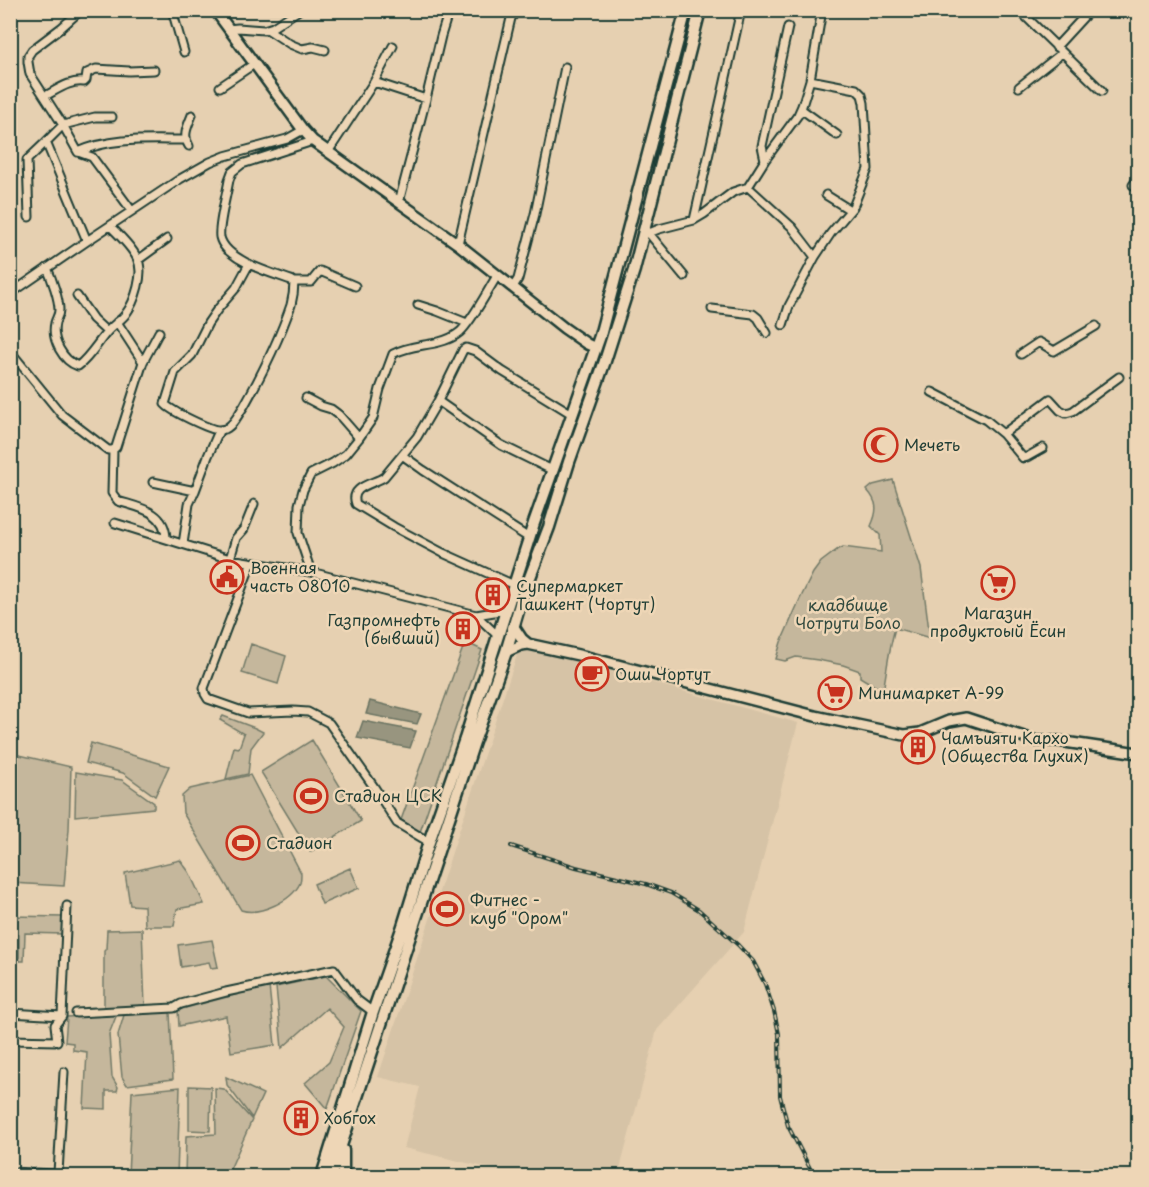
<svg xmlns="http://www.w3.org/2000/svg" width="1149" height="1187" font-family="'Playpen Sans',sans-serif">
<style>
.built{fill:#d6c3a6}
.green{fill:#c5b79c;stroke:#727a68;stroke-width:1.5}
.water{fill:#98957f;stroke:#687261;stroke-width:1.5}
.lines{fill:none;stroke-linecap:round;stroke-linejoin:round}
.street-casing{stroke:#1f3d34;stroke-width:11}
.secondary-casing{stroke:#1f3d34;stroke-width:14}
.primary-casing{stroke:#1f3d34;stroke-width:15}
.street{stroke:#eed6b6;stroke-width:7}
.secondary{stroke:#eed6b6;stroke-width:9}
.primary{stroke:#eed6b6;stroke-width:10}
.rail-casing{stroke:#1f3d34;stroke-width:4}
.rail{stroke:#eed6b6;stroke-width:1.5;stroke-dasharray:4.5;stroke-linecap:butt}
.labels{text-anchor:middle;stroke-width:5;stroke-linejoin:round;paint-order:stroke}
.poi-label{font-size:16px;fill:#1f3d34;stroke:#eed6b6;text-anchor:start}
.park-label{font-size:16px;fill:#30493e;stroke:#eed6b6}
</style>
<rect width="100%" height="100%" fill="#e6d0b1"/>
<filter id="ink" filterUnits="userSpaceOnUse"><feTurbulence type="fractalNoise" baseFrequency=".0167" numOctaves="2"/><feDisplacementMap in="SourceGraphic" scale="12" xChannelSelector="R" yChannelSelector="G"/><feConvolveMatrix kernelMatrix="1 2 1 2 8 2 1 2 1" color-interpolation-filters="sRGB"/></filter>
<g filter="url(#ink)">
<path class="built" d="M520,646L798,723L744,932L657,1030L618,1176H522L404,1148L420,1087L378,1077Z"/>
<path class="green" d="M893,480L921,568L930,638L895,628C889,649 887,669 883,691L860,677V671L843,665L818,660L796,657L785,661L776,659L781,642L800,599L813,573L821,562L837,550L843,547L881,552L880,535L871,526C878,511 878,502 867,490L873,485Z
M465,642L482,650L420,832L401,820Z
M251,644L286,656L278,684L242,673Z
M223,716L255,728L263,732L251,748L248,774L226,779L234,747L239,748L244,734L220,720Z
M312,740L361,821L310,852L261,772Z
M91,743L169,766L155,796L123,773L86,763Z
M11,753L71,767L69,829L64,886L11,883Z
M76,772L122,780L154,803V808L75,816Z
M250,775L301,873C301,876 301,880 300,883C292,901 259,916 241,910L183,813L182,796L190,789Z
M180,860L189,872L204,904L177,909L174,926H145L144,906L130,905L125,873Z
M350,868L359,888L322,904L314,884Z
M11,916L63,917V934L25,933L24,961H19V935H11Z
M142,929L145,1007L104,1009V951L106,949L107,930Z
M212,940L218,967L211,968L209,962L181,967L178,945Z
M326,976L361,1011L327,1109L305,1083L329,1062L344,1027L327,1008L282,1048L276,987Z
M269,986L275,1045L231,1052L226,1016L179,1026L178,1010Z
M170,1012L173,1079L127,1085L122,1077L118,1035L124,1015Z
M117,1014L109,1034L112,1077L118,1087L117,1091H106V1109L84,1108L87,1052L73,1050V1043L65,1042L67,1017Z
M226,1077L263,1094L252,1118L227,1085Z
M189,1086L211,1087L210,1131L189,1130Z
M180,1087L177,1176H128L132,1092Z
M215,1088L224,1089L252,1120L227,1176H185L186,1136L216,1134Z"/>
<path class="water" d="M370,701L421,714L417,724L366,714Z
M363,721L416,731L410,748L357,738Z"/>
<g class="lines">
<g class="street-casing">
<path id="street" d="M172,10L184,52
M1019,10L1102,91
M228,29L238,28L264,30L273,27L299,10
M267,29L290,44L302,49L313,47L325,50
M1056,47L1090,10
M810,80L822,10
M374,82L426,99
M220,87L254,64
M1019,87L1062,53
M45,96C57,90 70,80 84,82L86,80L87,73L96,69L129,71L154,70
M801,109L837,135
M112,117H95L63,125L78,152L92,157L132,211
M46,142L63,125L30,74L28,62V56L32,50L61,28L81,10
M189,146C182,135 188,126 192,115
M78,152C112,137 149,140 185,140
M328,152L374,82L393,46
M765,160L762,146L788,27
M1133,185L1138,179
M748,187L792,227L815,257
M826,195L850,210
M399,202L426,99L441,36L449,10
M29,217L27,160L46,142L87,241
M694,220L741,10
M647,231L684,276
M649,233L659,229L694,220L704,214L733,192L748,187L765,160L798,115L802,106L810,80L856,89L862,95L864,103L868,169L853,207L831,233L815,257L789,306L783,325
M458,244L511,18L515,13H523L528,10
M138,260L167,239
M249,264L236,288L217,310L208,323L192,355L175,372L165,404C171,411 210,430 219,430C221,430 226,429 227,428C235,423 239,413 244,406C262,374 279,340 291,305C293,297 294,290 294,282L291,280C271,273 225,260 220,237C218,226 227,193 229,180L232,172L242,164L313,141
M47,268C52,279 59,299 59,310C59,316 56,318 55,323C51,340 63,361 78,366C90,357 98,342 108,331C113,325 120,321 125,315C135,302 145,273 137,258C131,246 120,236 110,226
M294,282H311L320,271L355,286
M513,287L518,279L535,214L565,67
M10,294L87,241L180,179L210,162L225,156L287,139L303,130
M77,296L93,319L107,332
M418,305L437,311L467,323
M712,309L753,314L758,318L767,333
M117,322L143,362
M10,351L62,415L108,450H113L116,447L143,362L159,332
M1021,354L1039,342L1054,351L1096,326
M932,392L986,420L1003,434L1050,399L1060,410L1066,413L1073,411L1119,377
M306,398L321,406L331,409L339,415L359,438
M438,401L501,445L552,470
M1003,434L1023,458L1027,457L1043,448
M113,450L112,493L118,501C140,508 165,511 166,538
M402,455L423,470L529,538
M153,482L195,491
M115,523L230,559L311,572L476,615L506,610
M183,544L189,504L195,491L208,456L219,431
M230,559L236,538L244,529L254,504
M251,564L204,688L205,694L208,699L248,713L293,711L308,712L329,723L374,787L397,823L429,842
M311,572L298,533L299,505L303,490L311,474L333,463L346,454L359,438L373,418L380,389L393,354C407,346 424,346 439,342C447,340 454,337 460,332C472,321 488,290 497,276
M514,585L443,553L394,527L356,504C349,486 374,484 384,477L417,437L438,401L463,350L466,348L475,351L502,371L572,414
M476,615L498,636
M10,1013L62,1016
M76,1013L174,1008L181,1004L226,992L334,969L357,1000L373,1012
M10,1040L57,1041L55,1025L62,1016L67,906
M10,1172L55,1174L58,1173L64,1072"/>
</g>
<g class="secondary-casing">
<path id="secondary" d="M215,10L303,130L313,141L458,244L564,328L587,344L596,348
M514,627L522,639L528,644
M506,652L521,645L528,644L583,656L815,716L904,735L920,733L949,721L966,718L1036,741H1058L1138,753"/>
</g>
<g class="primary-casing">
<path id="primary" d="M343,1150V1176
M322,1176L373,1012L403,926L429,842L465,739L534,523L600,336L686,10
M331,1176L474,742L506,652L521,601L549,527L569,462L605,361L634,270L700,10"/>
</g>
<use href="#street" class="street"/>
<use href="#secondary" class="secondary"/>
<use href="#primary" class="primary"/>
<g class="rail-casing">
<path id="rail" d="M511,846L576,867L646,884L671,893L699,910L738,945L753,961L765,984L774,1011L779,1034L780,1096L788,1126L814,1176"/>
</g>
<use href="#rail" class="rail"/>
</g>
</g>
<defs>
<g id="mosque-ring" transform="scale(1.725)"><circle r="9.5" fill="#eed6b6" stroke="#c8321e" stroke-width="1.5"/><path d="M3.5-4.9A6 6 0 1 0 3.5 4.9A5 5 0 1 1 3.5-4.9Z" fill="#c8321e"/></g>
<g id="civic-ring" transform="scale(1.725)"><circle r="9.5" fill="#eed6b6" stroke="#c8321e" stroke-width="1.5"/><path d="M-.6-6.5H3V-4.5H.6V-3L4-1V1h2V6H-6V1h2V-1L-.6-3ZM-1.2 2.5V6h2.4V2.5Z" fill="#c8321e"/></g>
<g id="supermarket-ring" transform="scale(1.725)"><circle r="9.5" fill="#eed6b6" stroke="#c8321e" stroke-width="1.5"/><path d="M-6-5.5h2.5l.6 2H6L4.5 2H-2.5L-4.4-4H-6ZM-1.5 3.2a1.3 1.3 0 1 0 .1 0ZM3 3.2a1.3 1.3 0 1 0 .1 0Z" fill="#c8321e"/></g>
<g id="building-ring" transform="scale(1.725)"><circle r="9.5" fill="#eed6b6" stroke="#c8321e" stroke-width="1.5"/><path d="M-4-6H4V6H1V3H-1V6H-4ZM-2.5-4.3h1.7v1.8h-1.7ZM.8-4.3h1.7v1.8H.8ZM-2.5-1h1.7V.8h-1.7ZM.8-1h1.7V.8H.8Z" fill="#c8321e"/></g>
<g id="cafe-ring" transform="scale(1.725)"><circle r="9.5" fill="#eed6b6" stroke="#c8321e" stroke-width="1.5"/><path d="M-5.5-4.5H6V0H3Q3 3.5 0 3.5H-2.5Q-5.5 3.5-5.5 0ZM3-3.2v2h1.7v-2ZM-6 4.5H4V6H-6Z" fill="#c8321e"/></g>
<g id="stadium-ring" transform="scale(1.725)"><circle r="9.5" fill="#eed6b6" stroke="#c8321e" stroke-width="1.5"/><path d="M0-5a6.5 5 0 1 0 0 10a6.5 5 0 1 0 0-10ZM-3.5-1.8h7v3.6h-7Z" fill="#c8321e"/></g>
</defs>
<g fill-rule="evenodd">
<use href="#mosque-ring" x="881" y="445"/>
<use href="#civic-ring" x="227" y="577"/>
<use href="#supermarket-ring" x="998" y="583"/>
<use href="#building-ring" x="493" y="595"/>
<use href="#building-ring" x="463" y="629"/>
<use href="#cafe-ring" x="592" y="674"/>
<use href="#supermarket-ring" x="835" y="693"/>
<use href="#building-ring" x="918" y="747"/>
<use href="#stadium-ring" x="311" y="796"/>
<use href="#stadium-ring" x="243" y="843"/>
<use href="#stadium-ring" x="447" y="909"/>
<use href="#building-ring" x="301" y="1118"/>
</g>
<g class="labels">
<g class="poi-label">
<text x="904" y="451">Мечеть</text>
<text x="250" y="574">Военная<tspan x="250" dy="18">часть 08010</tspan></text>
<text x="516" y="592">Супермаркет<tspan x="516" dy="18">Ташкент (Чортут)</tspan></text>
<text x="998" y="619" text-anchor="middle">Магазин<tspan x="998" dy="18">продуктоый Ёсин</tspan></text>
<text x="440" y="626" text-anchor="end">Газпромнефть<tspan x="440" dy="18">(бывший)</tspan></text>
<text x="615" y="680">Оши Чортут</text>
<text x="858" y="699">Минимаркет А-99</text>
<text x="941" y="744">Чамъияти Кархо<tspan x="941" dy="18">(Общества Глухих)</tspan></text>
<text x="334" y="802">Стадион ЦСК</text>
<text x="266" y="849">Стадион</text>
<text x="470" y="906">Фитнес -<tspan x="470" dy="18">клуб "Ором"</tspan></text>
<text x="324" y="1124">Хобгох</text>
</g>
<g class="park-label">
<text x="848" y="611">кладбище<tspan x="848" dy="18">Чотрути Боло</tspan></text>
</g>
</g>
<rect width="1149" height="1187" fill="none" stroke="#eed6b6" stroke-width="36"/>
<rect x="18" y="18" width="1113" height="1151" fill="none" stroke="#1f3d34" stroke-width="2" filter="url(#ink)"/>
</svg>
